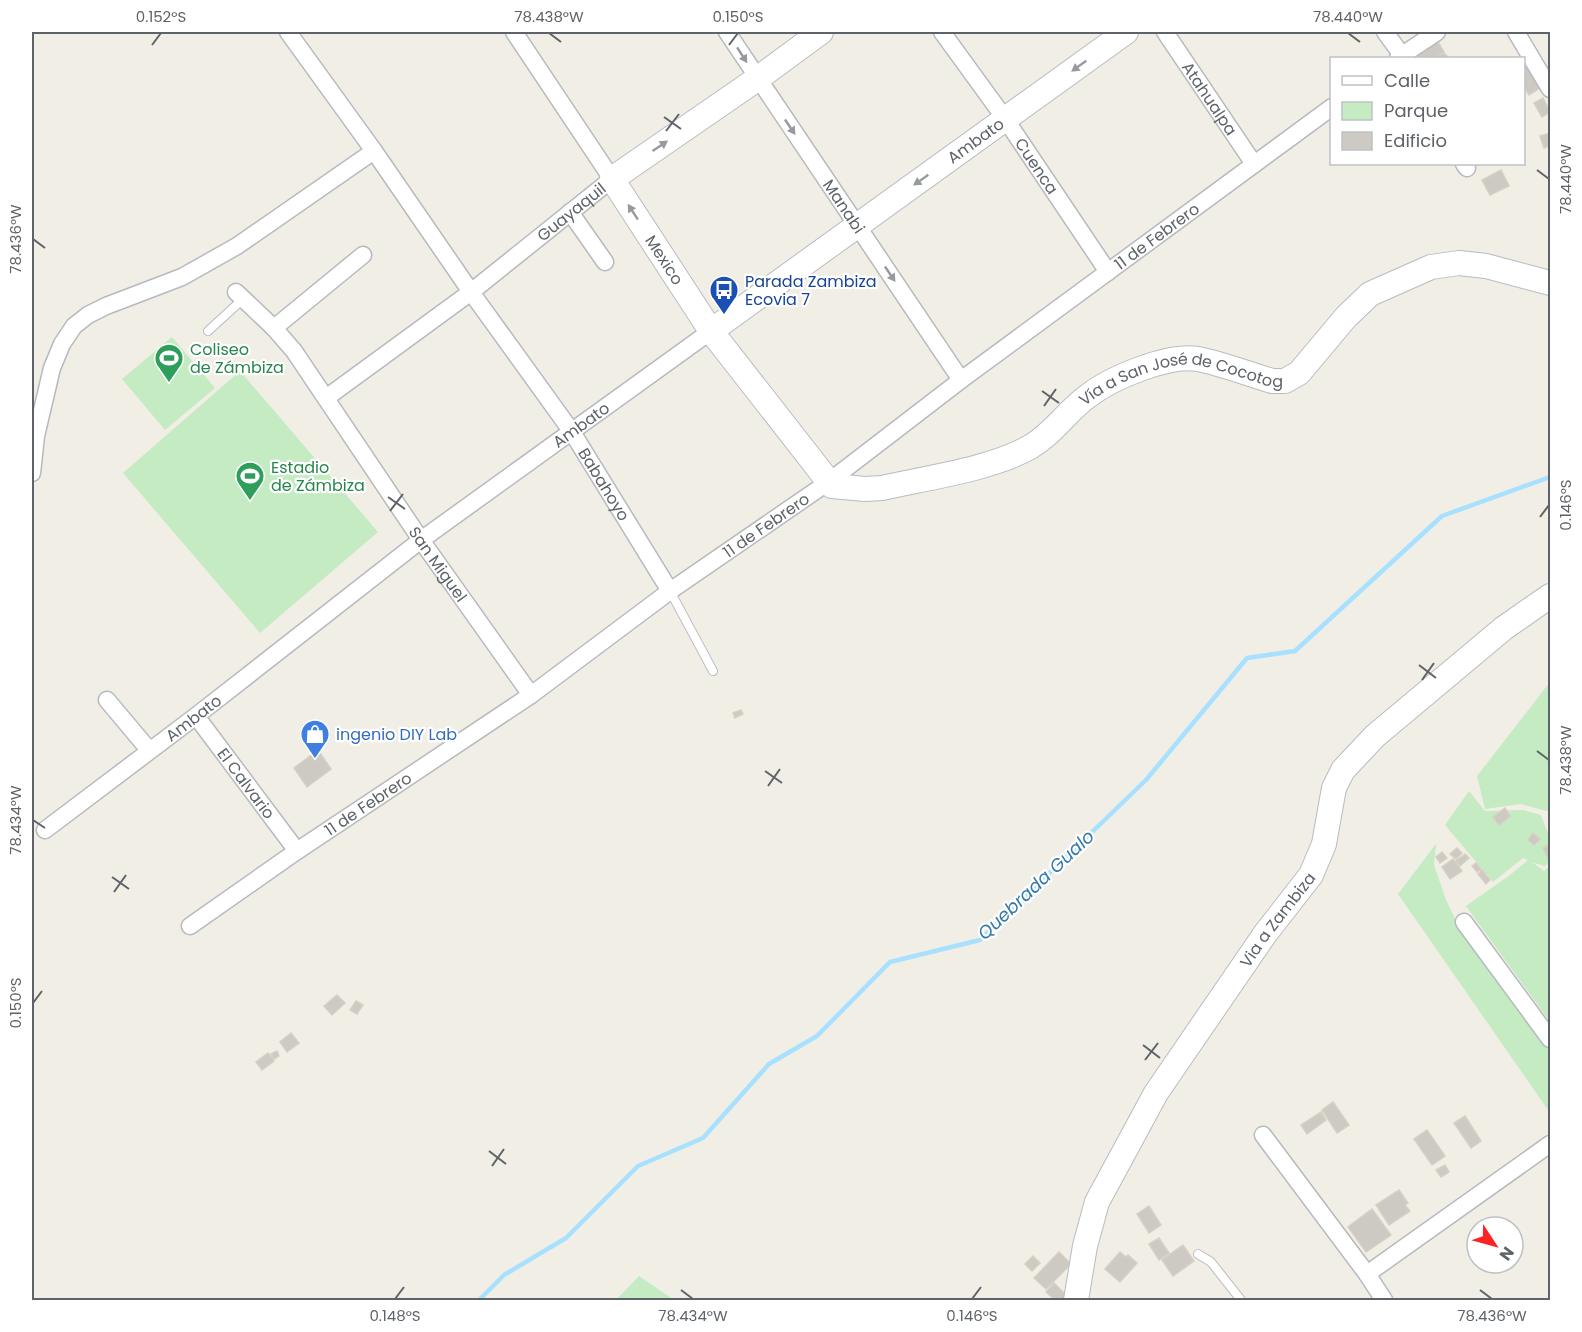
<svg xmlns="http://www.w3.org/2000/svg" width="1582" height="1332" font-family="Poppins,sans-serif">
<style>
.green{fill:#c4ebc1}
.lines{fill:none;stroke-linecap:round;stroke-linejoin:round}
.stream{stroke:#a8e1ff;stroke-width:4.5}
.building{fill:#cdc9c3;stroke:#d7cfc4;stroke-width:1.5}
.lane-casing{stroke:#b6babe;stroke-width:10}
.street-casing{stroke:#b6babe;stroke-width:19}
.secondary-casing{stroke:#b7bcc1;stroke-width:26}
.lane{stroke:#fff;stroke-width:8}
.street{stroke:#fff;stroke-width:16}
.secondary{stroke:#fff;stroke-width:24}
.oneway{fill:#969a9d}
.ticks{fill:none;stroke:#5d6368;stroke-width:2}
.labels{text-anchor:middle;stroke-width:4.5;stroke-linejoin:round;paint-order:stroke}
.street-label{font-size:16px;fill:#5d6368;stroke:#fff}
.transit-label{font-size:16px;fill:#164399;stroke:#fff;text-anchor:start}
.leisure-label{font-size:16px;fill:#27864d;stroke:#fff;text-anchor:start}
.shop-label{font-size:16px;fill:#366cbe;stroke:#fff;text-anchor:start}
.water-label{font-size:18px;font-style:italic;fill:#3478aa;stroke:#fff}
.neatline{fill:none;stroke:#5d6368;stroke-width:2}
.ticks-label{font-size:15px;text-anchor:middle;fill:#5d6368}
</style>
<rect width="100%" height="100%" fill="#f1eee6"/>
<path class="green" d="M172,337L215,388L165,430L122,379Z
M240,371L378,532L260,633L123,473Z
M1550,682V812L1521,804L1485,809L1477,776Z
M1469,791L1485,811L1523,810L1541,815L1550,839V863L1544,866L1532,862L1544,871L1550,866V1022L1466,906L1510,875L1528,860L1523,858L1493,882L1445,825Z
M1436,844L1434,865L1446,900L1460,929L1550,1051V1109L1548,1110L1398,894Z
M639,1276L674,1300H616Z"/>
<g class="lines">
<path class="stream" d="M479,1300L504,1275L566,1238L638,1166L703,1138L769,1064L817,1036L890,962L980,940L1146,780L1247,658L1295,651L1442,516L1550,477"/>
</g>
<path class="building" d="M1438,42L1444,52L1435,58H1418L1417,57Z
M1444,53L1449,58H1436Z
M1527,62L1543,86L1529,95L1524,87V65Z
M1543,98L1550,112L1542,117L1534,103Z
M1550,133V146L1544,148L1540,136Z
M1501,170L1509,186L1490,195L1482,180Z
M741,710L743,714L735,718L733,713Z
M318,750L331,769L307,787L294,768Z
M1505,808L1510,816L1499,825L1493,817Z
M1533,833L1540,839L1534,845L1528,840Z
M1550,844V857L1548,858L1543,848Z
M1457,848L1462,853L1456,859L1450,854Z
M1442,852L1447,858L1440,863L1436,857Z
M1465,854L1469,858L1460,866L1456,861Z
M1453,859L1462,871L1450,879L1442,867Z
M1476,863L1481,869L1477,872L1472,866Z
M1482,870L1490,880L1486,884L1478,874Z
M337,995L345,1003L332,1015L324,1006Z
M356,1001L363,1005L357,1014L350,1010Z
M291,1033L299,1043L287,1052L280,1042Z
M277,1051L279,1056L274,1059L271,1054Z
M268,1053L274,1061L262,1070L256,1062Z
M1333,1102L1349,1125L1337,1133L1322,1110Z
M1321,1112L1326,1120L1307,1134L1301,1125Z
M1465,1116L1481,1141L1471,1148L1454,1123Z
M1427,1130L1445,1156L1432,1165L1414,1139Z
M1445,1165L1449,1172L1441,1177L1436,1170Z
M1399,1190L1408,1203L1405,1205L1410,1211L1389,1225L1376,1205Z
M1149,1206L1161,1225L1149,1233L1137,1214Z
M1372,1209L1391,1235L1366,1252L1348,1227Z
M1159,1238L1169,1253L1159,1260L1149,1244Z
M1183,1245L1194,1261L1173,1276L1162,1260Z
M1059,1252L1071,1264L1046,1289L1034,1278Z
M1120,1252L1126,1257L1128,1255L1137,1263L1120,1282L1105,1269Z
M1033,1256L1040,1263L1032,1271L1025,1264Z
M1054,1283L1071,1300H1055L1046,1292Z"/>
<g class="lines">
<g class="lane-casing">
<path id="lane" d="M208,331L243,299
M670,591L713,671
M1198,1254L1211,1262L1241,1300"/>
</g>
<g class="street-casing">
<g id="street">
<path id="s1" d="M288,32L374,151L471,292L572,432L670,591"/>
<path id="s2" d="M727,32L961,380"/>
<path id="s3" d="M942,32L1006,120L1108,272"/>
<path id="s4" d="M1165,32L1254,164"/>
<path d="M1385,32L1404,58"/>
<path d="M1516,32L1550,89"/>
<path d="M1398,58L1437,32"/>
<path d="M1464,164L1467,168"/>
<path d="M570,212L605,262"/>
<path id="s5" d="M236,292L274,328L294,351L421,540L531,695"/>
<path d="M274,328L363,255"/>
<path id="s6" d="M326,398L471,292L612,179L514,32"/>
<path d="M32,473L36,436L52,368L62,344L74,326L88,315L106,306L182,277L237,246L374,151"/>
<path d="M107,700L149,750"/>
<path id="s7" d="M196,716L297,851"/>
<path id="s8" d="M45,830L196,716L421,540L711,331"/>
<path d="M1464,922L1550,1039"/>
<path id="s9" d="M190,926L297,851L531,695L670,591L827,483L961,380L1332,107"/>
<path d="M1263,1135L1367,1274L1384,1300"/>
<path d="M1367,1274L1550,1144"/>
</g>
</g>
<g class="secondary-casing">
<g id="secondary">
<path id="s10" d="M821,32L757,79L612,179L711,331L832,486L865,489L882,488C926,478 992,469 1030,447C1053,434 1067,411 1088,396C1111,378 1168,354 1198,359C1223,364 1248,374 1272,381H1285L1299,373L1346,317L1370,294L1431,267L1459,263L1486,266L1550,283"/>
<path id="s11" d="M711,331L1126,32"/>
<path id="s12" d="M1076,1300L1085,1246L1097,1202L1156,1093L1265,934L1311,875L1324,844L1334,788L1343,770L1375,736L1504,628L1550,596"/>
</g>
</g>
<use href="#lane" class="lane"/>
<use href="#street" class="street"/>
<use href="#secondary" class="secondary"/>
</g>
<defs><path id="oneway-solid" d="M-6-.8H1V-3.2L6.5 0L1 3.2V.8H-6Z" transform="scale(1.5)"/></defs>
<g class="oneway">
<use href="#oneway-solid" transform="translate(742 55) rotate(57)"/>
<use href="#oneway-solid" transform="translate(1079 66) rotate(144)"/>
<use href="#oneway-solid" transform="translate(790 127) rotate(56)"/>
<use href="#oneway-solid" transform="translate(660 146) rotate(-34)"/>
<use href="#oneway-solid" transform="translate(921 180) rotate(145)"/>
<use href="#oneway-solid" transform="translate(633 212) rotate(-123)"/>
<use href="#oneway-solid" transform="translate(890 274) rotate(56)"/>
</g>
<path class="ticks" d="M549,33L561,42M1348,33L1360,42M152,45L161,33M729,45L738,33M664,117L681,129M666,131L679,114M1537,170L1549,179M33,239L45,248M1042,391L1059,403M1044,406L1056,389M388,497L405,509M390,511L403,494M1540,517L1549,505M1419,665L1436,678M1422,680L1434,663M1537,751L1549,760M765,771L782,783M768,786L780,769M33,820L45,828M112,877L129,889M114,892L126,875M33,1003L42,991M1143,1045L1160,1058M1145,1060L1158,1043M489,1151L506,1164M492,1166L504,1149M681,1290L693,1299M1480,1290L1492,1299M395,1299L404,1287M972,1299L981,1287"/>
<defs>
<g id="bus-pin" transform="scale(1.5)"><path d="M0 17L-7.5 6A9.5 9.5 0 1 1 7.5 6Z" fill="#1a4fb4" stroke="#fff"/><path d="M-5-6H5V4H4V6H2V4H-2V6H-4V4H-5ZM-3.5-4V0h7V-4ZM-3.5 1.2v1.5H-2V1.2ZM2 1.2v1.5H3.5V1.2Z" fill="#fff"/></g>
<g id="stadium-pin" transform="scale(1.5)"><path d="M0 17L-7.5 6A9.5 9.5 0 1 1 7.5 6Z" fill="#2e9e5b" stroke="#fff"/><path d="M0-5a6.5 5 0 1 0 0 10a6.5 5 0 1 0 0-10ZM-3.5-1.8h7v3.6h-7Z" fill="#fff"/></g>
<g id="shop-pin" transform="scale(1.5)"><path d="M0 17L-7.5 6A9.5 9.5 0 1 1 7.5 6Z" fill="#3f7fe0" stroke="#fff"/><path d="M-5-2.5h2.3a2.7 3.5 0 0 1 5.4 0H5L5.5 6h-11ZM-1.5-2.5h3a1.5 2.3 0 0 0-3 0Z" fill="#fff"/></g>
</defs>
<g fill-rule="evenodd">
<use href="#bus-pin" x="724" y="290"/>
<use href="#stadium-pin" x="169" y="358"/>
<use href="#stadium-pin" x="250" y="476"/>
<use href="#shop-pin" x="315" y="734"/>
</g>
<g class="labels">
<g class="street-label">
<text dy="6" stroke="none"><textPath href="#s4" startOffset="80">Atahualpa</textPath></text>
<text dy="6" stroke="none"><textPath href="#s11" startOffset="326">Ambato</textPath></text>
<text dy="6" stroke="none"><textPath href="#s3" startOffset="164">Cuenca</textPath></text>
<text dy="6" stroke="none"><textPath href="#s2" startOffset="210">Manabi</textPath></text>
<text dy="6" stroke="none"><textPath href="#s6" startOffset="308">Guayaquil</textPath></text>
<text dy="6" stroke="none"><textPath href="#s9" startOffset="1188">11 de Febrero</textPath></text>
<text dy="6" stroke="none"><textPath href="#s10" startOffset="352">Mexico</textPath></text>
<text dy="6" stroke="none"><textPath href="#s10" startOffset="1014">Vía a San José de Cocotog</textPath></text>
<text dy="6" stroke="none"><textPath href="#s8" startOffset="672">Ambato</textPath></text>
<text dy="6" stroke="none"><textPath href="#s1" startOffset="552">Babahoyo</textPath></text>
<text dy="6" stroke="none"><textPath href="#s9" startOffset="702">11 de Febrero</textPath></text>
<text dy="6" stroke="none"><textPath href="#s5" startOffset="340">San Miguel</textPath></text>
<text dy="6" stroke="none"><textPath href="#s8" startOffset="186">Ambato</textPath></text>
<text dy="6" stroke="none"><textPath href="#s7" startOffset="84">El Calvario</textPath></text>
<text dy="6" stroke="none"><textPath href="#s9" startOffset="216">11 de Febrero</textPath></text>
<text dy="6" stroke="none"><textPath href="#s12" startOffset="436">Via a Zambiza</textPath></text>
</g>
<g class="transit-label">
<text x="745" y="287">Parada Zambiza<tspan x="745" dy="18">Ecovia 7</tspan></text>
</g>
<g class="leisure-label">
<text x="190" y="355">Coliseo<tspan x="190" dy="18">de Zámbiza</tspan></text>
<text x="271" y="473">Estadio<tspan x="271" dy="18">de Zámbiza</tspan></text>
</g>
<g class="shop-label">
<text x="336" y="740">ingenio DIY Lab</text>
</g>
<g class="water-label">
<text transform="translate(1036 885) rotate(-43)" y="6">Quebrada Gualo</text>
</g>
</g>
<rect width="1582" height="1332" fill="none" stroke="#ffffff" stroke-width="66"/>
<rect x="1330" y="57" width="195" height="108" fill="#ffffff" stroke="#bec1c3" stroke-width="1.5"/>
<rect x="1342" y="76" width="30" height="9" fill="#ffffff" stroke="#bec1c3" stroke-width="1.5"/>
<text x="1384" y="87" font-size="18" fill="#5d6368">Calle</text>
<rect x="1342" y="102" width="30" height="18" fill="#c4ebc1" stroke="#bec1c3" stroke-width="1.5"/>
<text x="1384" y="117" font-size="18" fill="#5d6368">Parque</text>
<rect x="1342" y="132" width="30" height="18" fill="#cdc9c3" stroke="#bec1c3" stroke-width="1.5"/>
<text x="1384" y="147" font-size="18" fill="#5d6368">Edificio</text>
<g transform="translate(1495 1245) rotate(126)"><circle r="28" fill="#ffffff" stroke="#bec1c3" stroke-width="1.5"/>
<path d="M0-4.5L10 22L0 15L-10 22Z" fill="#fb2325"/>
<text y="-9" font-size="16" font-weight="bold" text-anchor="middle" fill="#5d6368">N</text>
</g>
<rect x="33" y="33" width="1516" height="1266" class="neatline"/>
<g class="ticks-label">
<text x="161" y="22">0.152°S</text>
<text x="549" y="22">78.438°W</text>
<text x="738" y="22">0.150°S</text>
<text x="1348" y="22">78.440°W</text>
<text transform="translate(1566 179) rotate(-90)" y="5">78.440°W</text>
<text transform="translate(16 239) rotate(-90)" y="5">78.436°W</text>
<text transform="translate(1566 505) rotate(-90)" y="5">0.146°S</text>
<text transform="translate(1566 760) rotate(-90)" y="5">78.438°W</text>
<text transform="translate(16 820) rotate(-90)" y="5">78.434°W</text>
<text transform="translate(16 1003) rotate(-90)" y="5">0.150°S</text>
<text x="395" y="1321">0.148°S</text>
<text x="693" y="1321">78.434°W</text>
<text x="972" y="1321">0.146°S</text>
<text x="1492" y="1321">78.436°W</text>
</g>
</svg>
